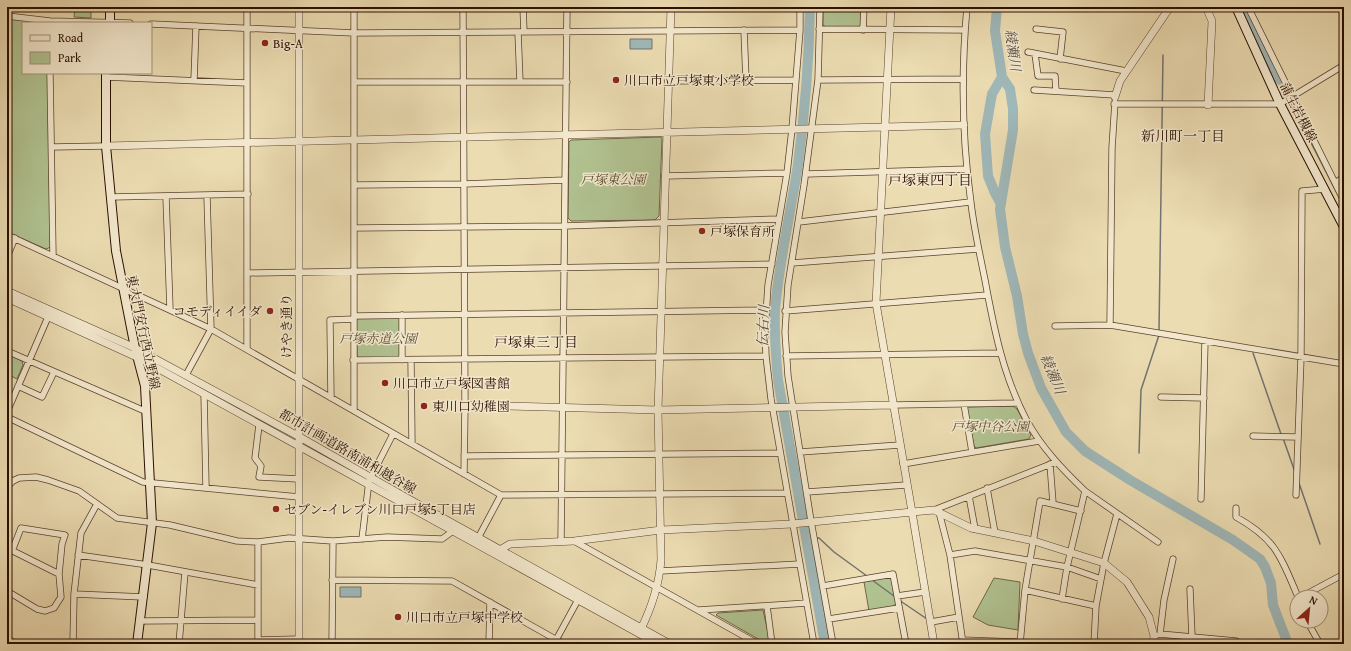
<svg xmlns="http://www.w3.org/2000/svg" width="1351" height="651" font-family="'Gentium Book Plus','Noto Serif JP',serif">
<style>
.green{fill:#b1c291;stroke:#6e6848}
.water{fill:#9fb8b9;stroke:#71746f}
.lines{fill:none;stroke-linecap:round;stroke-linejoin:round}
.stream{stroke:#71746f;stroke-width:1.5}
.river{stroke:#9fb8b9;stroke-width:10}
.minor-casing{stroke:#5b422c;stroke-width:7}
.tertiary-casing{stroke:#5b422c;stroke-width:8}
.secondary-casing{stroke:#2b0f00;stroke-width:10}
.minor{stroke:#f3e8cd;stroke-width:5.5}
.tertiary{stroke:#f3e8cd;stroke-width:7}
.secondary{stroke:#f3e8cd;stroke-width:8}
.poi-dot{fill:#8f2418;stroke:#f3e8cd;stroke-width:1.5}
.labels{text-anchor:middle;stroke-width:3;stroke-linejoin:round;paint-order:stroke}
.poi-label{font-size:13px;fill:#2b0f00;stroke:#f3e8cd;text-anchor:start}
.street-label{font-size:13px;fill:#2b0f00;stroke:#f3e8cd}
.park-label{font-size:13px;font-style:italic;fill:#5a4e33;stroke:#f3e8cd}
.water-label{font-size:14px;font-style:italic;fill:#544a41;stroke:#f3e8cd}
.neighbourhood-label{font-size:14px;fill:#2b0f00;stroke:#f3e8cd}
</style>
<rect width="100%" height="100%" fill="#ecdcb2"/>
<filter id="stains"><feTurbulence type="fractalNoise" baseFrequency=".005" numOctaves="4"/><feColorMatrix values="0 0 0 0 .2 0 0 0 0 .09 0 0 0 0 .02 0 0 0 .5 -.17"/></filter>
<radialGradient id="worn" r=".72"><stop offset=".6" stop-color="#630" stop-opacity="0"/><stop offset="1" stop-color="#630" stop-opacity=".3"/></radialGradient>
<path class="green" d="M75,7H91V18L74,17Z
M823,7H861V25L859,27H826L823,25Z
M7,18L47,23H23V73H49L51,247L46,249L7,232Z
M661,137L662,139L659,216L655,220L571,221L568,218L569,142L571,140Z
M398,317L400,319V355L398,358L361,359L357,357L356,321L358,318Z
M7,354L22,361L23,365L17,379L7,374Z
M1013,406L1017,409L1031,435L1029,439L976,448L974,446L966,408L968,407Z
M889,577L892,580L896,603L894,606L869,611L864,582Z
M994,578L1020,582L1018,630L988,625L973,617Z
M763,610L770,642L767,644L716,615L718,613Z"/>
<path class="water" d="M630,39H652V49H630Z
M340,587H361V597H340Z"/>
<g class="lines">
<path class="stream" d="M1280,80L1287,96
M1290,102L1344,207
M1159,331L1163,55
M1253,353L1281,434
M1283,438L1295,472
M1139,453L1141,390L1159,335
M1299,483L1320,544
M816,538H819L834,552L867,576
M806,539H812
M872,580L894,596
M899,600L927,619"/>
<path class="river" d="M810,7C809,59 805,112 798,164C791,212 779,261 775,310C774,333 776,357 778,380L825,644
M997,7L995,31L1002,77L1010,89L1013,109V130L1000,209L1005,247L1017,296L1023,334L1028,353L1041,388L1066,432L1085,451L1130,480L1233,540L1260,559L1265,567L1271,583L1273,605L1288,644
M1243,7L1280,80
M1001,204L995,193L988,176L985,134L992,94L1002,77"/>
<g class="minor-casing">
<path id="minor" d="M463,7L465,405L464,474
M523,7L524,32
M800,7V30L792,129L787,173L768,285L765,331L766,356L771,399L814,644
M820,7L818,80L804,185L788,285L785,332L788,376L793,408L811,521L833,644
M967,7C961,72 962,138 971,203C974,229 980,255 985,280C994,329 1003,375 1026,419C1041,447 1062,469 1085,491L1067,567L1062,599
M1248,7L1344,201
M7,16L50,21L130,23
M151,24L354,33L800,30
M819,29L965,30
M1036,29L1063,32L1060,59
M744,30L746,80
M863,30L864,7
M518,32L520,82
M1028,52L1126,71
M1035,54L1038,76H1055L1056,91
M50,73L53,255
M106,77L247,83
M194,80L196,26
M818,80L963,79
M668,81L796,80
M354,82H567
M1034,90L1115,95
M1114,104H1280L1344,65
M52,147L106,146
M806,174L967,169
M665,176L787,173
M1335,183L1344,177
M355,185L464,184L565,180
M111,197L248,194
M166,197L170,309
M799,222L970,202
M354,228L564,226L779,219
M7,235L211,329L501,495L786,493
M7,257L15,238
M792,263L978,249
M248,273L772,264
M785,311L987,295
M354,316L766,310
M1110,325L1112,148L1115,102
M1055,326L1110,325L1344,364
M247,349V7
M7,351L147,412
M786,356L1000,353
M353,360L766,356
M402,360V315
M411,360L412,444
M186,375L211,329L207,196
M18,386L42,397L54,372
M204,394L206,488
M1161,397L1204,398
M331,398L330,320L354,319
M964,404L972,452
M893,405L1018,403
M354,410V7
M7,412L48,317
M7,417L143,482L299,497
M259,425L255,458L261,466L259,477L299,479
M1253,436L1298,437
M800,452L900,445
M464,456L780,453
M903,464L1039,441
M1050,464L1053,503
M7,478L13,481
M7,487L13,481L19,478L36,477L48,480L79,491L117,518L170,525L237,541L258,542L289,538L333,541L387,537L442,539L453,531
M987,488L995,533
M1085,491L1158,542
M807,492L906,485
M1296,495L1301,357L1302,191L1325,189
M969,496L975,529
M1201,499L1205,341
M1236,508V517C1276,539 1281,557 1298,597
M934,510L1056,462
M939,512L950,555L975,551L1067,567L1101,579
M362,539L369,481L393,434
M477,540L501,495
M561,541L567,7
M574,541L758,644
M7,548L59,574
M78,555L148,565L258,585
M950,555L963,644
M660,571L800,564
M332,580L452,581L564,644
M823,586L893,574L906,644
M1190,589L1192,637
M1025,590L1096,606
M7,591L37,609L45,611L54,608L61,597L59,574L62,544L65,535L21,528L12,551
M74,594L144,597
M897,596L925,592
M1301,597L1344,574
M767,606L772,644
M699,610L807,603
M829,619L899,608
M140,621L258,620
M1307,621L1320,644
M931,622L959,617
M1160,634L1164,600L1173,559
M1154,636L1160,634L1236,641
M258,640L299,639
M556,640L579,598
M962,640L1020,642
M73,644L74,594L81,533L97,504
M179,644L185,572
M258,644V542
M332,644L333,541
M489,644L490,602
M1020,644L1025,590L1040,501L1081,511
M1094,644L1096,606L1104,563L1117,514"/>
</g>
<g class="tertiary-casing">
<path id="tertiary" d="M299,7V644
M1206,7L1212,21L1208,105
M1115,97L1120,81L1170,7
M106,146L964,125
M7,291L135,348L298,436L407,498L670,644
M7,298L139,358L658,644
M465,405L658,410L893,405
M500,550L510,544L574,541L661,530L792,524L912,512L876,303L891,7
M640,631C652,607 659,586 661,560L658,410L671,7
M7,639L15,644
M934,644L912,512L934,510L971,528L1034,541L1104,563L1127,582L1149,617L1154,636L1153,644"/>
</g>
<g class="secondary-casing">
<path id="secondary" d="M1236,7L1280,104L1344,227
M110,23V7
M106,73V146L116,251L135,348L145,386L152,523L137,644"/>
</g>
<use href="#minor" class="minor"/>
<use href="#tertiary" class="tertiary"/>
<use href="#secondary" class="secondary"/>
</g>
<g class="poi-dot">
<circle cx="265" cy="43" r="4"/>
<circle cx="616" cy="80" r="4"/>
<circle cx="702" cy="231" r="4"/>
<circle cx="270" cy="311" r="4"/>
<circle cx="385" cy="383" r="4"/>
<circle cx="424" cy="406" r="4"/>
<circle cx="276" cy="509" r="4"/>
<circle cx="398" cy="617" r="4"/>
</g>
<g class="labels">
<g class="poi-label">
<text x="273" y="48">Big-A</text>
<text x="624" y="85">川口市立戸塚東小学校</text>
<text x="710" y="236">戸塚保育所</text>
<text x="262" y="316" text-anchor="end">コモディイイダ</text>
<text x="393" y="388">川口市立戸塚図書館</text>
<text x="432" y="411">東川口幼稚園</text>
<text x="284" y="514">セブン-イレブン川口戸塚5丁目店</text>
<text x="406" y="622">川口市立戸塚中学校</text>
</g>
<g class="street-label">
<text transform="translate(1299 112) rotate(63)" y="5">蒲生岩槻線</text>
<text transform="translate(286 326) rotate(-90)" y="5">けやき通り</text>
<text transform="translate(144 332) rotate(78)" y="5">東大門安行西立野線</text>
<text transform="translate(348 451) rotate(30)" y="5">都市計画道路南浦和越谷線</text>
</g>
<g class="park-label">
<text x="613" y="184">戸塚東公園</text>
<text x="378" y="343">戸塚赤道公園</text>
<text x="990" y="431">戸塚中谷公園</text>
</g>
<g class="water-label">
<text transform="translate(1013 50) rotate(82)" y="5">綾瀬川</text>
<text transform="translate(763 326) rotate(-88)" y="5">伝右川</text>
<text transform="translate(1053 374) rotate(68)" y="5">綾瀬川</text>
</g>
<g class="neighbourhood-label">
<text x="1183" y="141">新川町一丁目</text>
<text x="930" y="185">戸塚東四丁目</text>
<text x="536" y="347">戸塚東三丁目</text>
</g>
</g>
<rect width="1351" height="651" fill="none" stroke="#ecdcb2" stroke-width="24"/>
<rect x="8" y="8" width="1335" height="635" fill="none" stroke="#2b0f00" stroke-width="2"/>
<rect x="12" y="12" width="1327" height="627" fill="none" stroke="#2b0f00"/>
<rect x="22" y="22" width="130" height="52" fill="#f3e8cd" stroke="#a3917b"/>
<rect x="30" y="35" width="20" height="6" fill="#f3e8cd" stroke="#a3917b"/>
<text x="58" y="42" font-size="12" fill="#2b0f00">Road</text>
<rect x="30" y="52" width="20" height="12" fill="#b1c291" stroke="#a3917b"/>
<text x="58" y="62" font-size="12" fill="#2b0f00">Park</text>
<g transform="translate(1309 609) rotate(27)"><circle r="19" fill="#f3e8cd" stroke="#a3917b"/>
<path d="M0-3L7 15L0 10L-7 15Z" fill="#8f2418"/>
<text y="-6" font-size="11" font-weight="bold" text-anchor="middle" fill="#2b0f00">N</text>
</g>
<rect width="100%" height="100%" filter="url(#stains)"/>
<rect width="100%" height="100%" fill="url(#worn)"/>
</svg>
